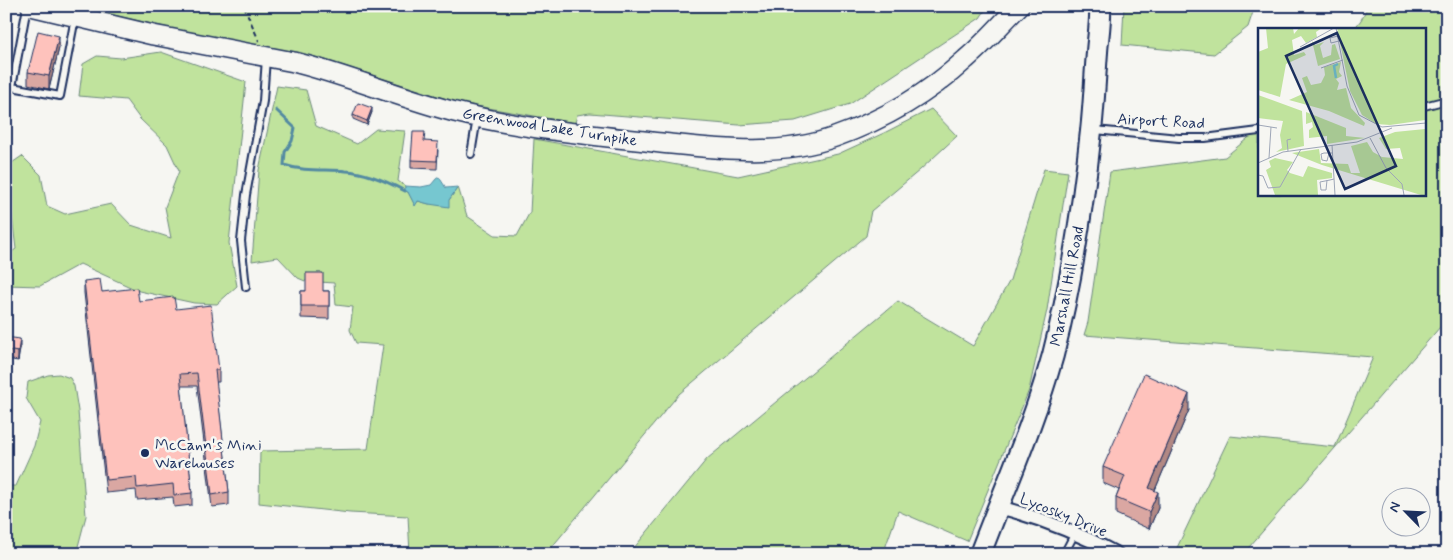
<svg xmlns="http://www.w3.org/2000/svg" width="1453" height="560" font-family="Mynerve,sans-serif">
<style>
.green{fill:#c0e39d;stroke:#6e897e}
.water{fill:#76c7d0;stroke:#528aa2}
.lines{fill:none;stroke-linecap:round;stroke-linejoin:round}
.stream{stroke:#528aa2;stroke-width:3}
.service-casing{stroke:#1b2f5e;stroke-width:10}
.minor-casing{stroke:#1b2f5e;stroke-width:16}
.secondary-casing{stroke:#1b2f5e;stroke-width:22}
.primary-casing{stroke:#1b2f5e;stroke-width:24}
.path{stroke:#1b2f5e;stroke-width:2;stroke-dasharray:5 4;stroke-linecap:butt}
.service{stroke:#f6f6f2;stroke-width:6}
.minor{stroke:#f6f6f2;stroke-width:12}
.secondary{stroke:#f6f6f2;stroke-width:19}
.primary{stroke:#f6f6f2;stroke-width:20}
.wall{fill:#daa7a2;stroke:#1b2f5e}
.shaded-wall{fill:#b28884;stroke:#1b2f5e}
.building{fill:#fec2bc;stroke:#1b2f5e}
.poi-dot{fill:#1b2f5e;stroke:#f6f6f2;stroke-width:2}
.labels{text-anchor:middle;stroke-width:5;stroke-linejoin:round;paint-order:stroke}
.street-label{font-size:16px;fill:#1b2f5e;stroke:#f6f6f2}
.poi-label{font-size:16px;fill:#1b2f5e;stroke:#f6f6f2;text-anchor:start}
.inset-river{fill:none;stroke:#76c7d0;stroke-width:2.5}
.inset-road{fill:none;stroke:#9ea6b7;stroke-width:1}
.view{fill:#1b2f5e;fill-opacity:0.15;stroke:#1b2f5e;stroke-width:2.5}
.inset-edge{fill:none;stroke:#1b2f5e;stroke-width:2.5}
</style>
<rect width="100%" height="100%" fill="#f6f6f2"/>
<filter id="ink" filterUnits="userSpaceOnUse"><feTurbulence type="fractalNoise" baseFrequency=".02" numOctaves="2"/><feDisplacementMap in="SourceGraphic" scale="10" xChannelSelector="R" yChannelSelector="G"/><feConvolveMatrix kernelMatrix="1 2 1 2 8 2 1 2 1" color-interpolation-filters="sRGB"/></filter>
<g filter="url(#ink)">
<path class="green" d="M75,6H988L980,18L850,104L795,121L739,125L590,113L577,115L575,123L459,103L319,58L220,40Z
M1124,6H1255L1248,27L1214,54L1122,45Z
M1368,6H1447V319L1243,554H1174L1230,436L1335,447L1373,357L1084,335L1088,322L1110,172L1225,157L1259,129V194H1424V29H1354L1361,20Z
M161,52L246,82L229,243L237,286L217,304L194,303L139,291L80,264L40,286L6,285V256L16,249L6,167L22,156L41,175L47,206L65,214L111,204L131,225L171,238L165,207L179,171L167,145L140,119L126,100L79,96L83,64L97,56L121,58Z
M277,86L306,90L316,126L357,144L376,129L405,131L398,181L405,186V191L408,192L415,205L418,201L429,204L449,200L458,187L467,216L495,235L517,236L530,212L534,139L738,176L838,154L884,133L931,109L957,136L920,170L871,211L866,236L679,394L546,554H410L408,516L350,513L259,503L260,451L368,449L383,345L356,343L350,330L353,307L336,305L334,283L305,281L298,278L278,257L252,261L259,170Z
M1044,169L1068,172L1047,310L1029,390L967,541L898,511L883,554H629L707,459L898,301L973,346L1010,280Z
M59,374L70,378L74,386L78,411L86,516L76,554H6V486H16L34,446L40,422L26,398L28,382L48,375Z"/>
<path class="water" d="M439,177L446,188L458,187L449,200V207L429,204L418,201L415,206L408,192L405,191V186L421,187L431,185L436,179Z"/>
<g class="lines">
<path class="stream" d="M276,110L295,128L292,141L285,152L284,165C304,172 325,169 346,171C366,172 388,182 405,191"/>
<g class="service-casing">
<path id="service" d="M27,7L12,87L60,96L75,18
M1424,106L1447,100
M1095,130L1179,138H1205L1259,131
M471,154L477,118
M246,287L241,241L246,195L263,101L266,58
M1064,554L1075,533"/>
</g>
<g class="minor-casing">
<path id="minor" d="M999,507C1040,518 1079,533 1117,554"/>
</g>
<g class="secondary-casing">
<path id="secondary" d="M31,6L153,35L294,62C349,76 401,98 455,112C523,129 592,135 661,143C719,149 779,157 835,137C883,120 929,93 966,59C985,43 1001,24 1019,6"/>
</g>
<g class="primary-casing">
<path id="primary" d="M980,554C1005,488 1034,423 1053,355C1072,281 1083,206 1091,131C1094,104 1095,78 1097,52C1098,37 1101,21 1100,6"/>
</g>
<path class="path" d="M244,6L259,41"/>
<use href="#service" class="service"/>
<use href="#minor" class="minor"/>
<use href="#secondary" class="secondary"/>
<use href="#primary" class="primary"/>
</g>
<path class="wall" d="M59,48L49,89L28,84V72Z
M372,112L367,125L353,119V115Z
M425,141L438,150L437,169L411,168V160Z
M84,281L102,292L139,301L176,309L219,370V382H216L229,492V505L212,507L197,386H181L192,493V505L174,507L173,497L137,500L136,490L106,493L84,293Z
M301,291H329V319L301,318Z
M6,337L20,348L18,361L6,359Z
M1189,410L1155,490L1158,508L1149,529L1116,514V498L1119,490L1103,483V467Z"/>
<path class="shaded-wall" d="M59,36V48L49,89V76Z
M372,108V112L367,125V121Z
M20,339V348L18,361V352Z
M1189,394V410L1149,504V488Z
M1158,492V508L1149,529V512Z"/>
<path class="building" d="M38,31L59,36L49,76L28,72Z
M358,103L372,108L367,121L353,115Z
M413,132H425L424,141L438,142L437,161L411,160Z
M306,273H323V291H329V306H301V291H306Z
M100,279L102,292L137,288L139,301L174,297L176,309L211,305L219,370H215L229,492L212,495L197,373L180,374L192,493L174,495L173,484L137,488L136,477L106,480L84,281Z
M6,337L20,339L18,352L6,350Z
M1144,374L1189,394L1149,488L1158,492L1149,512L1116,498L1125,476L1103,467Z"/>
</g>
<circle class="poi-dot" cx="145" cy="453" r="5"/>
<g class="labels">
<g class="street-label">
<text transform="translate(1161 120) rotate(3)" y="6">Airport Road</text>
<text transform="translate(550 126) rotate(9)" y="6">Greenwood Lake Turnpike</text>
<text transform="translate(1066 286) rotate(-79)" y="6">Marshall Hill Road</text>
<text transform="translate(1064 514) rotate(22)" y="6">Lycosky Drive</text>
</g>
<g class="poi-label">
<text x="155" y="450">McCann's Mini<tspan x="155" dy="18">Warehouses</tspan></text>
</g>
</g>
<g transform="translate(1258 28)">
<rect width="168" height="168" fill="#f6f6f2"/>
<path d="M8,0H35L36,6L41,0H64L58,4L59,9L48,15L43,8L34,12L36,27L46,24L48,27L28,36L22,69L0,62V24L10,20ZM79,0H167V92L132,97L118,96L104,87L92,63ZM54,13L57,17L66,14L62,18L65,30L73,27L74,17L77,16L82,31L60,38ZM83,34L81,44L84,48L78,51L81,55L79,62L88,60L93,80L107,95L106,98L71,83L31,72L49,64L44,50L49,48L53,57L63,55L67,47L66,39ZM0,67L44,83L46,118L18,124L24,120L22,107L25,93L0,90ZM48,84L88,100V108L107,110L69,116V108L51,110V102L55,99L54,94L48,96ZM167,101V167H163L64,137L34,125L61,121L63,135L90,136L93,145H102L93,118L109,114L115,124L124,129L145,131L142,120L128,121L121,110L137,104ZM17,130L35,134L29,142L32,145L45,149L50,138L74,145V150L59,152L60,167H17L8,142L13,139L11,133Z" fill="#c0e39d"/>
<path class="inset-river" d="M78,50L76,38L80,36"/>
<path class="inset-road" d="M78,0L89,58L101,87L124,99L168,95M80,8L72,10L73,15L81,13M42,19L76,0M63,40L85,32M0,97L19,100M112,110L128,140L144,156L146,167M74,117L77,167M30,123L29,112L33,111M71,125L69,133L64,132L63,126L66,125H74M11,130L13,99M0,135L25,124L99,114L134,100M0,147L5,148L10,160L22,159L43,121M69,152L68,162H63L62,154L72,152L76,151"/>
<path class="view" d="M79,5L138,138L87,161L28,28Z"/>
<rect width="168" height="168" class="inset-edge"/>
</g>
<rect width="1453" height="560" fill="none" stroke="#f6f6f2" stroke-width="25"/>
<rect x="12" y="12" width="1428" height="535" fill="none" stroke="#1b2f5e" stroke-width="2" filter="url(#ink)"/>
<g transform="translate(1406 512) rotate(294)"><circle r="24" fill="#f6f6f2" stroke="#9ea6b7"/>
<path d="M0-4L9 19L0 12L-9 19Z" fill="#1b2f5e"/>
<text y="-8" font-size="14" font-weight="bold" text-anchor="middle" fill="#1b2f5e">N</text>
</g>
</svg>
